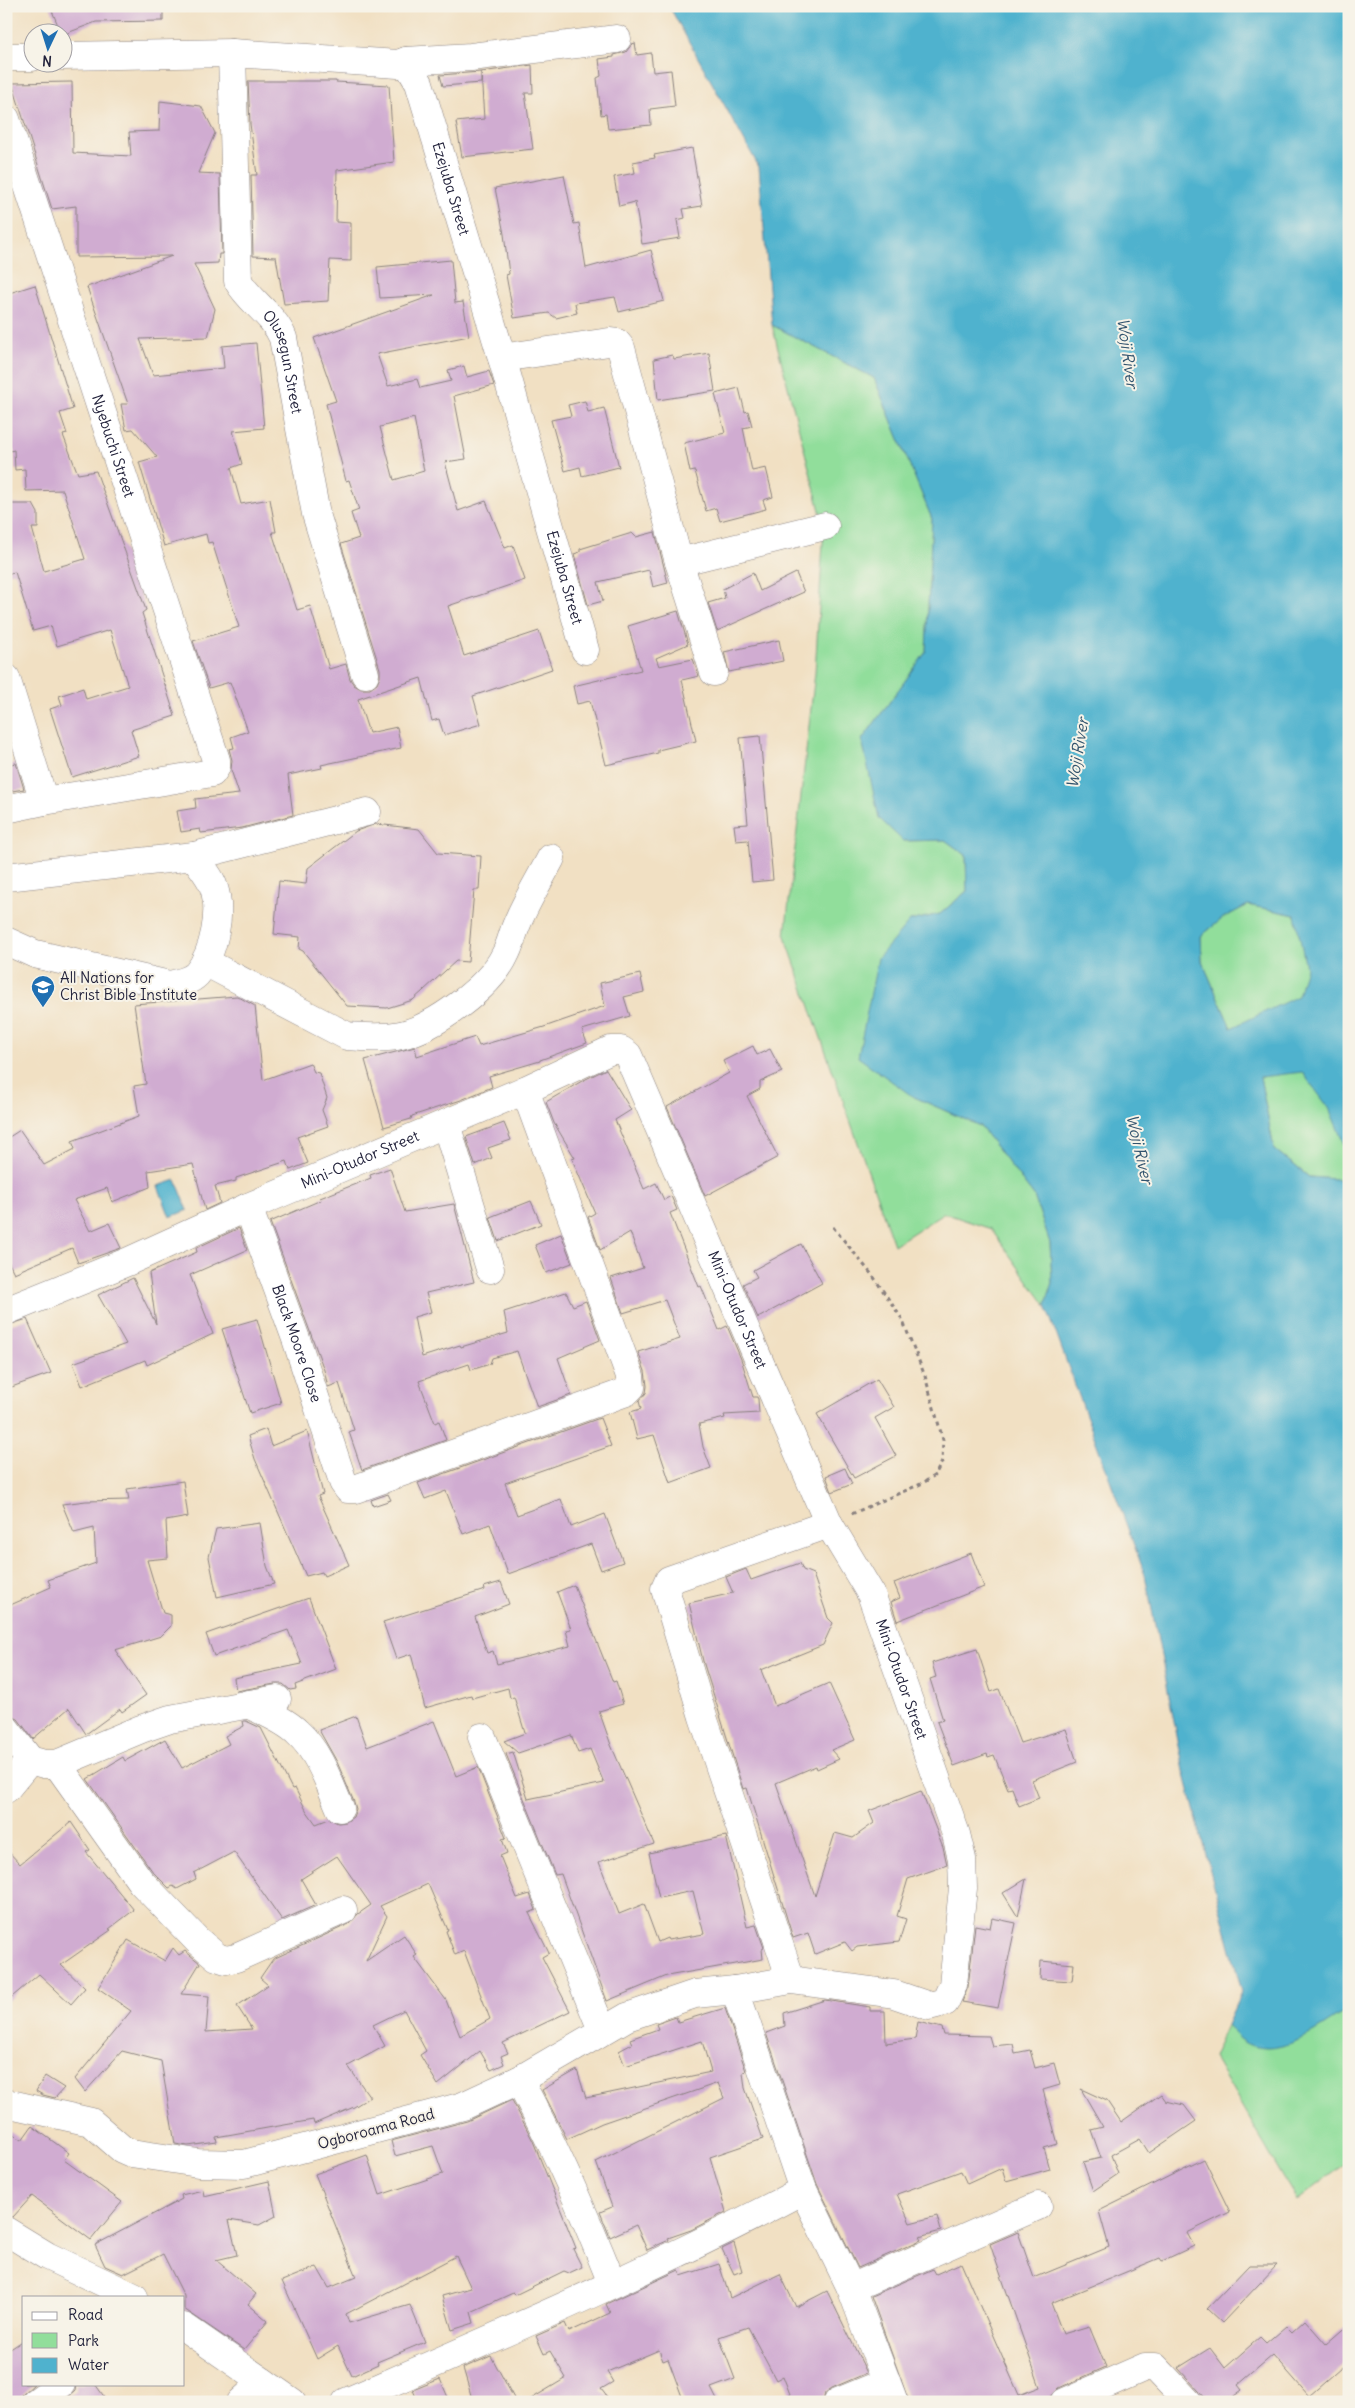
<svg xmlns="http://www.w3.org/2000/svg" width="1355" height="2408" font-family="Delius,sans-serif">
<style>
.green{fill:#91de9b;stroke:#5a806b}
.water{fill:#4fb2ce;stroke:#386a84;fill-rule:evenodd}
.building{fill:#d0acd1;fill-rule:evenodd}
.lines{fill:none;stroke-linecap:round;stroke-linejoin:round}
.minor-casing{stroke:#8a817f;stroke-width:29}
.path{stroke:#8a817f;stroke-width:3;stroke-dasharray:4 4;stroke-linecap:butt}
.minor{stroke:#fff;stroke-width:28}
.labels{text-anchor:middle;stroke-width:4;stroke-linejoin:round;paint-order:stroke}
.street-label{font-size:15px;fill:#22223b;stroke:#f7f3e8}
.poi-label{font-size:15px;fill:#22223b;stroke:#f7f3e8;text-anchor:start}
.water-label{font-size:16px;font-style:italic;fill:#32546e;stroke:#f7f3e8}
</style>
<rect width="100%" height="100%" fill="#f7f3e8"/>
<filter id="ink" filterUnits="userSpaceOnUse"><feTurbulence type="fractalNoise" baseFrequency=".02" numOctaves="2"/><feDisplacementMap in="SourceGraphic" scale="10" xChannelSelector="R" yChannelSelector="G"/><feConvolveMatrix kernelMatrix="1 2 1 2 8 2 1 2 1" color-interpolation-filters="sRGB"/></filter>
<filter id="wash" filterUnits="userSpaceOnUse"><feTurbulence type="fractalNoise" baseFrequency=".0096" numOctaves="4" result="noise"/><feDisplacementMap in="SourceGraphic" scale="20" xChannelSelector="R" yChannelSelector="G"/><feGaussianBlur stdDeviation="1.12" result="paint"/><feColorMatrix in="noise" values="0 0 0 0 0 0 0 0 0 0 0 0 0 0 0 0 0 1.4 0 .05"/><feComposite in="paint" operator="in"/></filter>
<g filter="url(#wash)">
<rect width="100%" height="100%" fill="#f1e0c3"/>
<path class="green" d="M772,325L874,378L932,519L926,652L862,740L903,841L945,840L966,855L967,891L940,914L910,921L912,1096L980,1126L1034,1196L1050,1243L1052,1282L1046,1306L991,1229L944,1213L894,1245L785,936L815,673L824,526Z
M1349,822V1180L1309,1177L1274,1149L1260,1077L1231,1028L1202,961L1201,936L1223,918L1248,905L1295,915Z
M1349,2010V2161L1297,2201L1213,2057L1227,2025L1243,2041L1256,2046L1305,2036Z"/>
<path class="water" d="M669,6H1349V1156L1329,1108L1302,1072L1260,1077L1274,1149L1309,1177L1349,1180V2010C1321,2027 1277,2063 1243,2041C1237,2037 1232,2030 1227,2025L1242,1992L1184,1771L1145,1575L1046,1306L1052,1282L1050,1243L1034,1196L980,1126L912,1096L858,1057L878,958L910,921L940,914L967,891L966,855L945,840L903,841L879,818L862,740L926,652L932,519L874,378L772,325L759,167ZM1248,905L1295,915L1306,967L1298,996L1231,1028L1202,961L1201,936L1223,918Z
M176,1180L188,1210L170,1217L158,1186Z"/>
<g id="blocks">
<path class="building" d="M50,6H163V21L96,22L62,35Z
M635,43L637,55L651,53L653,72L671,70L675,106L650,109L651,125L608,129L606,114L601,115L597,78L601,76L599,59L614,57V55L626,52L632,44Z
M532,65L533,93H525L533,149L462,157L456,122L484,119L481,72Z
M481,72V83L443,86L440,75Z
M248,81H336V82L389,85L394,162L337,170L336,222L351,223V261L330,260L328,301L284,304L276,257L253,256L251,175H257L250,124Z
M72,82L73,153L131,156L129,132L159,131L160,101L201,106L215,133L198,173L220,174L222,254H219L218,263L194,264L215,309L208,337L140,339L153,375L224,368L222,346L256,343L264,428L233,431L242,464L231,468L241,504L270,499L276,532H272L297,610L310,606L329,669L346,664L350,679L354,685L361,689H370L377,684L380,677V669L341,544L359,538L351,513L359,510L349,480L346,481L326,404L336,401L314,338L434,295L380,298L377,267L451,260L455,303L463,302L469,336L377,354L388,386L417,379L420,388L451,381L448,370L464,366L467,377L489,371L494,385L454,396L466,459L445,462L458,511L486,501L505,548L513,545L525,580L448,606L464,656L539,631L552,669L473,696L481,724L444,735L439,719L432,721L421,678L358,699L369,733L397,727L401,748L321,765L322,768L288,775L293,815L242,828L201,833L200,829L181,832L177,811L196,808L195,799L239,794L231,770L232,760L229,749L234,748L231,737L248,731L230,682L209,688L193,641L239,627L212,542L208,543L206,534L164,546L139,462L157,457L133,429L126,430L121,404H128L87,287L172,256L76,257V206L52,209L12,83ZM414,418L424,471L394,480L380,427Z
M692,148L702,206L683,209L685,218L677,220L680,238L642,244L635,202L619,206L614,177L635,173L633,162L655,158L654,155Z
M564,175L574,224L579,223L586,268L651,250L664,301L619,312L615,297L575,303L577,313L556,318L549,313L514,318L506,275L509,274L504,234L495,188Z
M35,285L73,409L60,413L67,434L63,435L78,474L96,471L146,610L142,613L175,716L131,730L139,756L72,777L50,709L62,705L59,696L83,688L86,699L128,686L110,630L57,646L51,626L33,631L15,572L6,574V504H33L38,513V528H32L44,571L85,559L63,490L26,491L25,469L15,470L14,450L6,452V294Z
M709,353L715,391L658,400L654,359L672,355L674,359Z
M739,388L745,412L748,411L752,426L743,428L752,471L766,468L773,497L763,500L766,509L720,521L716,508L706,511L695,471L690,472L684,443L725,433L715,394Z
M585,401L588,412L604,408L619,467L582,476L580,467L565,471L551,420L571,416L568,405Z
M655,532L668,583L653,587L649,570L598,582L603,601L588,605L574,554L580,552V549L632,533L636,537Z
M753,573L760,591L796,573L804,592L717,631L708,603L725,598L723,589Z
M678,611L688,644L656,658L659,666L693,659L699,676L682,680L696,741L658,750V753L606,765L590,701L577,704L573,686L641,670L628,626Z
M779,640L783,661L729,672L724,652Z
M760,736L773,880L752,882L748,840L736,841L734,825L748,824L740,738Z
M16,763L24,789L6,792V765Z
M376,824L419,829L438,853L481,856L479,890H474L468,962L456,961L413,1000L387,1008L347,1006L303,951L299,949L300,937L274,934L279,881L306,884L308,868L356,831Z
M640,974L644,992L624,997L630,1016L582,1030L587,1043L540,1060V1061L489,1076L492,1087L461,1100L412,1116L411,1119L384,1127L365,1060L415,1047L417,1056L475,1037L479,1046L544,1027L605,1006L600,983Z
M237,996L255,1006L263,1080L310,1063L314,1072L319,1073L327,1098L322,1110L328,1126L297,1137L308,1163L290,1170L287,1161L236,1178V1181L215,1186L220,1203L205,1210L193,1164L148,1171L150,1187L112,1202L107,1188L74,1200L90,1231L109,1223L121,1248L78,1263L72,1248L14,1273L6,1257V1139L20,1130L44,1165L75,1149L72,1141L139,1116L134,1086L146,1084L134,1004Z
M753,1046L757,1055L770,1049L782,1072L760,1082V1089L747,1096L778,1157L705,1196L667,1107L729,1073L723,1061Z
M606,1069L631,1110L615,1120L644,1189L656,1183L664,1200L671,1196L677,1210L670,1213L699,1287L701,1286L719,1330L727,1326L741,1359L753,1397H757L758,1399L759,1413L724,1415L725,1418L699,1424L703,1447L711,1468L670,1483L654,1435L637,1439L630,1412L641,1409L639,1401L646,1393L647,1386L645,1371L638,1352L680,1339L665,1300L623,1313L611,1278L643,1268L630,1232L600,1250L588,1217L595,1213L572,1159L575,1158L554,1123L546,1102L582,1081Z
M504,1123L511,1140L488,1148L492,1158L475,1165L466,1137Z
M390,1168L405,1212L454,1204L474,1282L426,1293L431,1312L414,1317L422,1357L460,1345L461,1347L508,1333L504,1312L566,1292L573,1306L586,1301L600,1340L558,1358L571,1395L537,1407L517,1351L492,1358L490,1364L471,1370L469,1364L419,1381L435,1423L439,1421L446,1440L362,1470L349,1432L354,1430L339,1383L328,1387L324,1370L270,1222L321,1200L320,1198L371,1178L370,1175Z
M531,1201L541,1224L498,1241L490,1217Z
M239,1228L247,1250L190,1275L213,1334L147,1365L145,1360L82,1386L73,1363L126,1344L98,1295L133,1278L156,1324L149,1273L197,1252L196,1248Z
M561,1234L572,1263L546,1273L535,1245Z
M801,1244L822,1283L758,1318L743,1284L757,1277L753,1270Z
M27,1319L51,1373L6,1389V1326Z
M257,1319L281,1403L250,1413L222,1329Z
M877,1379L894,1407L875,1418L896,1456L854,1478L817,1414Z
M600,1418L611,1446L505,1483L517,1515L561,1499L571,1527L605,1514L623,1562L601,1570L591,1544L508,1574L490,1524L463,1534L446,1491L425,1499L418,1483Z
M266,1429L271,1446L307,1431L323,1494L318,1496L349,1565L324,1576L322,1572L306,1576L255,1459L248,1436Z
M845,1468L852,1484L832,1492L826,1476Z
M183,1481L188,1517L166,1521L168,1558L147,1560L163,1613L171,1615V1626L161,1636L115,1650L146,1695L122,1712L120,1709L86,1734L69,1708L33,1739L18,1719L6,1714V1607L51,1587L48,1580L96,1563L94,1528L74,1533L62,1504L86,1501L129,1500L127,1489Z
M388,1494L391,1500L373,1506L371,1500Z
M260,1523L267,1566L274,1584L217,1597L209,1557L216,1529Z
M971,1553L984,1587L897,1621L891,1602L900,1598L894,1583Z
M800,1563L803,1570L813,1574L828,1618L833,1623L823,1645L761,1670L775,1706L829,1683L855,1740L831,1750L839,1759L817,1769L816,1766L776,1783L815,1896L835,1833L853,1838L874,1823L869,1811L921,1791L943,1847L947,1865L908,1879L897,1916L906,1919L899,1942L857,1947L852,1951L845,1942L815,1954L808,1933L793,1938L747,1788L743,1789L703,1661L689,1603L733,1593L726,1577L746,1569L751,1580Z
M501,1582L509,1604L475,1617L487,1653L493,1651L497,1664L570,1646L566,1630L571,1629L557,1592L574,1585L613,1682L616,1681L623,1704L599,1711L611,1745L654,1844L599,1862L619,1914L644,1904L658,1942L667,1938L668,1940L704,1934L693,1891L659,1898L649,1853L726,1836L747,1927L756,1925L764,1948L762,1949L763,1959L667,1976L607,2001L561,1874L555,1875L506,1754L513,1752L528,1799L604,1783L590,1749L578,1753L571,1735L518,1753L504,1741L525,1733L514,1697L510,1698L508,1688L472,1698L471,1695L425,1708L411,1654L396,1659L383,1622L485,1590L484,1587Z
M309,1598L336,1669L295,1685L296,1689L290,1690L283,1684H275L236,1691L234,1678L302,1664L288,1630L214,1656L206,1634Z
M977,1649L991,1692L999,1689L1020,1743L1066,1729L1077,1762L1032,1780L1039,1798L1019,1806L1012,1788L1008,1789L994,1755L988,1757L987,1754L954,1766L937,1722L943,1720L930,1679L936,1677L932,1663Z
M356,1716L367,1747L434,1721L456,1776L478,1767L506,1838L502,1839L507,1853L500,1856L517,1898L530,1894L536,1910L529,1913L549,1953L542,1957L570,2011L503,2043L508,2053L501,2056L504,2064L491,2070L480,2051L438,2085L420,2055L426,2051L404,2010L373,2025L385,2046L348,2066L370,2097L354,2107L314,2124L313,2120L216,2137L217,2142L188,2146L175,2144L161,2061L122,2051L85,2092L75,2079L131,2011L98,1988L128,1940L165,1961L173,1948L179,1955L185,1951L200,1963L181,1994L209,1996L206,2032L252,2029L237,2006L268,1985L260,1978L273,1959L349,1924L358,1914L371,1905L337,1856L301,1879L316,1905L282,1920L234,1852L194,1873L196,1879L177,1889L173,1886L169,1888L153,1872L87,1779L123,1757L125,1761L165,1739L182,1768L229,1744L225,1736L244,1726L243,1721H246L261,1728L292,1789L295,1788L306,1810L316,1824L329,1819L338,1823L346,1822L353,1817L356,1809L354,1802L337,1762L319,1730ZM428,1884L448,1930L446,1931L455,1955L464,1951L490,2019L460,2036L446,2000L414,1957L417,1955L404,1935L366,1961L387,1916L380,1906Z
M71,1822L90,1850L86,1852L134,1910L109,1929L111,1930L61,1965L85,1988L71,2004L39,1974L6,2002V1849L20,1864Z
M1026,1879L1018,1917L1003,1893Z
M992,1918L1016,1923L998,2008L962,2002L968,1987L975,1925L990,1928Z
M1041,1961L1074,1964L1072,1981L1040,1979Z
M825,2000L870,2007V2011H885L886,2043L915,2039L918,2022L942,2028L944,2035L989,2036L992,2046L1013,2044L1015,2053L1030,2050L1035,2068L1054,2063L1060,2085L1043,2090L1058,2144L1044,2148L1050,2169L1006,2181L1002,2168L967,2184L961,2171L897,2194L910,2223L937,2216L941,2231L919,2237L921,2240L858,2268L817,2184L766,2033L785,2026L784,2013Z
M725,2008L746,2071L743,2072L745,2088L763,2139L710,2157L726,2212L691,2230L668,2238L669,2240L647,2250L636,2225L610,2237L600,2212L612,2207L596,2162L724,2098L718,2083L602,2123L567,2139L542,2090L577,2070L586,2098L711,2072L702,2041L625,2066L619,2051L632,2044L630,2039L658,2029L656,2024L676,2017L678,2022Z
M45,2076L64,2088L55,2098L43,2095L36,2091Z
M1081,2089L1107,2101L1121,2122L1161,2094L1166,2101L1184,2105L1196,2121L1149,2153L1140,2139L1111,2155L1118,2174L1093,2191L1083,2162L1101,2158L1091,2130L1103,2127Z
M512,2100L533,2141L576,2248L573,2249L582,2267L569,2273L564,2271L515,2295L513,2293L471,2312L474,2323L452,2330L442,2296L471,2288L456,2256L346,2314L349,2323L410,2305L425,2342L377,2362L378,2364L352,2376L338,2346L317,2359L282,2281L317,2267L329,2288L356,2277L315,2174L367,2155L380,2195L443,2174L433,2146L395,2156L391,2141L467,2121Z
M32,2126L69,2153L64,2160L122,2202L91,2240L32,2196L13,2217L6,2215V2129L22,2140Z
M1204,2159L1230,2212L1187,2233L1194,2246L1162,2261L1160,2258L1051,2303L1063,2334L1089,2326L1106,2367L1059,2388L1046,2402H909L871,2296L933,2269L936,2274L961,2263L1019,2395L1040,2387L990,2244L1018,2232L1034,2278L1109,2247L1099,2211Z
M269,2181L276,2216L259,2225L229,2220L237,2255L216,2260L256,2294L248,2304L268,2321L244,2350L184,2309V2296L163,2254L123,2274L105,2266L95,2245L182,2199L181,2195L203,2190L204,2196Z
M734,2243L742,2271L734,2274L722,2249Z
M719,2264L730,2298L780,2274L796,2307L827,2291L867,2373L832,2388L825,2393L823,2402H793L783,2376L776,2380L748,2327L719,2337L735,2379L711,2388L718,2402H684L668,2359L663,2361L659,2350L607,2372L613,2382L601,2389L611,2402H526L566,2378L550,2351L544,2354L536,2336L565,2323L569,2332L610,2313L606,2304L679,2270L681,2276Z
M1249,2265H1277L1222,2323L1207,2309Z
M1305,2320L1326,2344L1349,2324V2361L1309,2396L1273,2355L1238,2385L1242,2390L1226,2402H1209L1178,2368L1210,2348L1225,2368L1260,2337L1266,2343L1286,2326L1292,2332Z
M24,2340V2384H34L22,2395L21,2402H6V2352Z
M491,2356L516,2402H473L463,2368Z
M440,2379L450,2402H418L413,2390Z
M76,2384H95L108,2402H63L75,2391Z"/>
</g>
</g>
<g filter="url(#ink)">
<use href="#blocks" fill-opacity="0" stroke="#8a817f" stroke-width="1"/>
<g class="lines">
<g class="minor-casing">
<g id="minor">
<path id="s1" d="M232,53L238,281C250,302 274,315 283,338L316,514L365,674"/>
<path d="M62,56L232,53L398,64L406,61L471,57L617,39"/>
<path d="M6,57H32"/>
<path id="s2" d="M406,61L419,83L502,358L585,650"/>
<path id="s3" d="M6,119L216,760V767L212,773L44,801L6,809"/>
<path d="M502,358L609,342L617,343L621,348L679,562L714,672"/>
<path d="M679,562L825,526"/>
<path d="M6,678L44,801"/>
<path d="M6,877L194,856L367,812"/>
<path d="M6,941L35,954L169,985C179,983 189,982 197,974C214,953 223,911 213,885C209,875 200,865 194,856"/>
<path d="M205,962L347,1036C365,1037 383,1039 401,1035C434,1028 490,987 505,955C510,946 512,936 516,926C525,903 539,881 551,858"/>
<path d="M446,1124L490,1269"/>
<path id="s4" d="M248,1207L296,1339L343,1482L348,1489H355L626,1392L631,1387L630,1376L525,1090"/>
<path id="s5" d="M6,1311L127,1262L248,1207L525,1090L611,1050H621L628,1055L829,1524L871,1594L956,1834L962,1859L963,1888L953,1985L945,2002L929,2006L894,1994L791,1980L735,1990L695,1994L627,2017L519,2080L463,2106L244,2164L198,2163L131,2153L122,2149L91,2122L6,2103"/>
<path d="M248,1704C264,1712 285,1720 298,1733C319,1752 329,1783 340,1808"/>
<path d="M6,1729L30,1760"/>
<path d="M482,1737L602,2030"/>
<path d="M30,1760L44,1764H57L141,1729L170,1719L277,1699"/>
<path d="M57,1764L141,1882L197,1940L217,1957L226,1960L236,1958L343,1910"/>
<path d="M6,1789L30,1760"/>
<path d="M791,1980L703,1717L665,1589L669,1580L829,1524"/>
<path d="M735,1990L803,2190L851,2288L894,2402"/>
<path d="M519,2080C555,2146 584,2213 612,2283"/>
<path d="M6,2231L47,2256L134,2297"/>
<path d="M851,2288L1038,2206"/>
<path d="M184,2327L292,2402"/>
<path d="M36,2402L61,2384"/>
<path d="M241,2402L263,2382"/>
<path d="M346,2402C500,2335 655,2269 803,2190"/>
<path d="M838,2402L887,2382"/>
<path d="M1065,2402L1145,2367H1155L1188,2402"/>
</g>
</g>
<path class="path" d="M833,1227L873,1276L902,1319L925,1376L943,1440L942,1462L935,1475L923,1483L849,1515"/>
<use href="#minor" class="minor"/>
</g>
</g>
<defs>
<g id="university-pin" transform="scale(1.25)"><path d="M0 17L-7.5 6A9.5 9.5 0 1 1 7.5 6Z" fill="#1f6fb2" stroke="#f7f3e8"/><path d="M0-5L7-2L0 1L-7-2ZM-4 1L0 2.5L4 1V4Q0 6-4 4Z" fill="#fff"/></g>
</defs>
<g fill-rule="evenodd">
<use href="#university-pin" x="43" y="987"/>
</g>
<g class="labels">
<g class="street-label">
<text dy="5" stroke="none"><textPath href="#s2" startOffset="136">Ezejuba Street</textPath></text>
<text dy="5" stroke="none"><textPath href="#s1" startOffset="324">Olusegun Street</textPath></text>
<text dy="5" stroke="none"><textPath href="#s3" startOffset="344">Nyebuchi Street</textPath></text>
<text dy="5" stroke="none"><textPath href="#s2" startOffset="541">Ezejuba Street</textPath></text>
<text dy="5" stroke="none"><textPath href="#s5" startOffset="385">Mini-Otudor Street</textPath></text>
<text dy="5" stroke="none"><textPath href="#s5" startOffset="955">Mini-Otudor Street</textPath></text>
<text dy="5" stroke="none"><textPath href="#s4" startOffset="145">Black Moore Close</textPath></text>
<text dy="5" stroke="none"><textPath href="#s5" startOffset="1360">Mini-Otudor Street</textPath></text>
<text transform="translate(376 2129) rotate(-15)" y="5">Ogboroama Road</text>
</g>
<g class="poi-label">
<text x="60" y="983">All Nations for<tspan x="60" dy="17">Christ Bible Institute</tspan></text>
</g>
<g class="water-label">
<text transform="translate(1128 353) rotate(82)" y="6">Woji River</text>
<text transform="translate(1077 753) rotate(-81)" y="6">Woji River</text>
<text transform="translate(1140 1149) rotate(77)" y="6">Woji River</text>
</g>
</g>
<rect width="1355" height="2408" fill="none" stroke="#f7f3e8" stroke-width="25"/>
<rect x="22" y="2296" width="162" height="90" fill="#f7f3e8" stroke="#a29fa3"/>
<rect x="32" y="2312" width="25" height="8" fill="#ffffff" stroke="#a29fa3"/>
<text x="68" y="2320" font-size="15" fill="#22223b">Road</text>
<rect x="32" y="2333" width="25" height="15" fill="#91de9b" stroke="#a29fa3"/>
<text x="68" y="2346" font-size="15" fill="#22223b">Park</text>
<rect x="32" y="2358" width="25" height="15" fill="#4fb2ce" stroke="#a29fa3"/>
<text x="68" y="2370" font-size="15" fill="#22223b">Water</text>
<g transform="translate(48 48) rotate(184)"><circle r="24" fill="#f7f3e8" stroke="#a29fa3"/>
<path d="M0-4L9 19L0 12L-9 19Z" fill="#1f6fb2"/>
<text y="-8" font-size="14" font-weight="bold" text-anchor="middle" fill="#22223b">N</text>
</g>
</svg>
